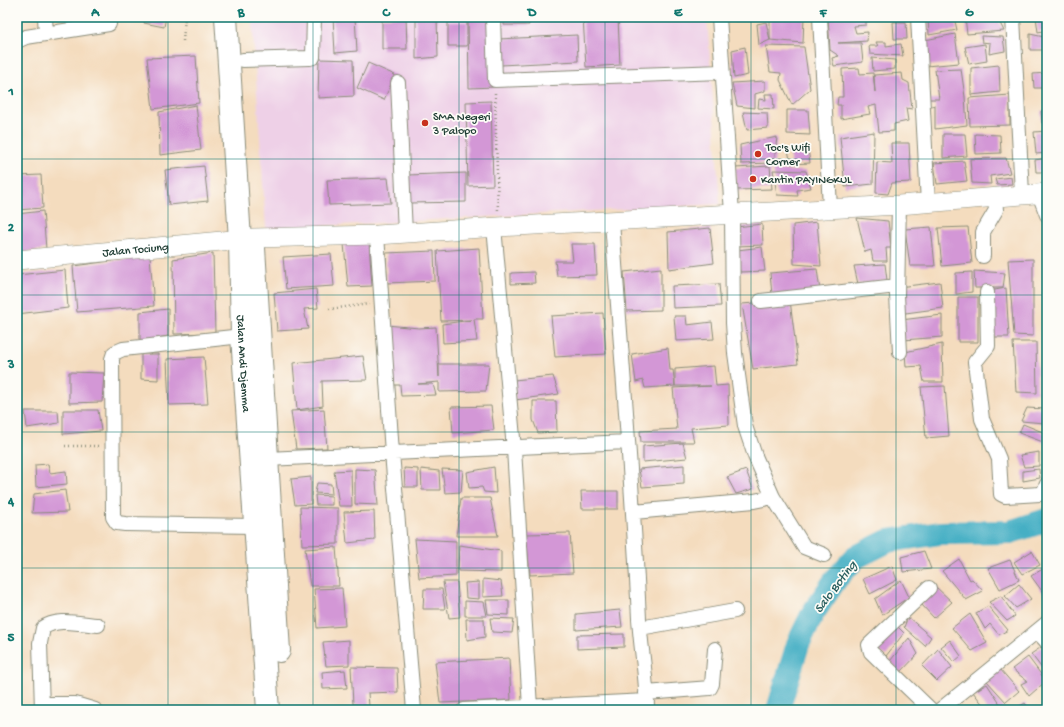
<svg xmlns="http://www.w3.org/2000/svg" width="1064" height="727" font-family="'Gochi Hand',sans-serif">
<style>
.built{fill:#eed0e7}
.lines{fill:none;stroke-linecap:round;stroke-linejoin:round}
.river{stroke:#45afc4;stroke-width:24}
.building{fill:#d397d6}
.street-casing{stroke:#8a8c79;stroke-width:16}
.secondary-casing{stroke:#8a8c79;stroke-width:20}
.highway-casing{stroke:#8a8c79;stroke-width:24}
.path{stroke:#8a8c79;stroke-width:2.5;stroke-dasharray:1 3;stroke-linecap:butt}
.street{stroke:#fff;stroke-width:14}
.secondary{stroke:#fff;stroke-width:19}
.highway{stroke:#fff;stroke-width:22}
.grid{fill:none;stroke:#0f766e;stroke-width:1;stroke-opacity:0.55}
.poi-dot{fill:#c8321e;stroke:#fdfcf7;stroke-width:1.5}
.labels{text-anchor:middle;stroke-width:3.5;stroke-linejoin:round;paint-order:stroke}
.poi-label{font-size:12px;fill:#1f3d34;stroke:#fdfcf7;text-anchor:start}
.street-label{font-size:12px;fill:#1f3d34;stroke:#fdfcf7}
.water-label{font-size:13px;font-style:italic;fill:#2a5f5f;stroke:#fdfcf7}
.neatline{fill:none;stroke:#0f766e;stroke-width:1.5}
.grid-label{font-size:13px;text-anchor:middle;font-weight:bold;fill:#0f766e}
</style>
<rect width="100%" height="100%" fill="#fdfcf7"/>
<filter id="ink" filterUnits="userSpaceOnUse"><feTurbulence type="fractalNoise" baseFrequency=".025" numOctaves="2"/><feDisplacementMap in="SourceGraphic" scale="8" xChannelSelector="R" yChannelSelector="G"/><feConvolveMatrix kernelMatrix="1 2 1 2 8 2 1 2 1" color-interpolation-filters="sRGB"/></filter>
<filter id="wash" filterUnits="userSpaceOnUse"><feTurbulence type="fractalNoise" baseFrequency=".012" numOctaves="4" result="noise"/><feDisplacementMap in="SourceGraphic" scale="16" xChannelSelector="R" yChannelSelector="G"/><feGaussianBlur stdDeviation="0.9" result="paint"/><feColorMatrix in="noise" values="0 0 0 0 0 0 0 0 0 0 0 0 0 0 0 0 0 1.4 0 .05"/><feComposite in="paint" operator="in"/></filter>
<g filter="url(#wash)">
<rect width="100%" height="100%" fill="#f4dcbe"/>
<path class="built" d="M252,17H707L720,204L266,229Z"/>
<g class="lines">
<path class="river" d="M778,710L798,644L813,613L836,579L856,557L888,541L940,533L1010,532L1047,520"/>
</g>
<g id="blocks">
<path class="building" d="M146,17H166L164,27L144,23Z
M333,17H355L357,51L335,53Z
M382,17H406L407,49H382Z
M416,17H437L438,57L416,59Z
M468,17H493L495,87L469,88Z
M504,17H528L529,25H504Z
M583,17H618L620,65L586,67Z
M736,17H764V18L736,21Z
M770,17H804L803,43L770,40Z
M828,17H866V25L854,26L856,33L868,32L867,41L838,43H861L863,62L834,66L832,58L839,56L830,50Z
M928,17H954L957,30L929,35Z
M965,17H997L1004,31L967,34Z
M1036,17H1047V30L1038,32Z
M448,22H467V46H448Z
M766,22L770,40L759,45L757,24Z
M893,22H906L907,39H894Z
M955,34L959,63L926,66L925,40Z
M1030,34L1044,37L1045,50H1030Z
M577,35L578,61L501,65L499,39Z
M981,36L1003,37L1005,51L989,54L990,43L982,42Z
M876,42H886V46L901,44L903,56L870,54L869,46H878Z
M985,44L987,61L969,64L965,47Z
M766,46L804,47L810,89L792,105L780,80L781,73L770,72Z
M745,47L748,75L734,78L732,50Z
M196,56L199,103L153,109L147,58Z
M872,58L895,60V69L873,71Z
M319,59L353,60L354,96L318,98Z
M368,63L395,75L384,100L357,88Z
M999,65L1000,92L971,95V68Z
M859,68L860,74L873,73L875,92L874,75L902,73L903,80L909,83L912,109L906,108L908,121L894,124V131L879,132L876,105L868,107L870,114L841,119V105H837L838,97H843L842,69Z
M961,69L965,97L967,125L935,129V105L928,107L929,99H939L935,70Z
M1047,73V88H1034L1033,74Z
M765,81V91L755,94V108L737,106L732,83Z
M765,94H773L774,109L758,108L759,99L766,100Z
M1010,95V125L970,126L969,98Z
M491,101L493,185L468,186L466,102Z
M196,105L201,150L160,155L159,112Z
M787,110H808L810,135L787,134Z
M1047,110V123H1042L1041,111Z
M743,112L767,113L768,128L747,130Z
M1047,131V153L1036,154L1034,132Z
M874,132L873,184L845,187L840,137Z
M943,134H965L967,156L943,158Z
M975,134L1000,135L1001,153L976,154Z
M777,137L774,163L741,164L740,145Z
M891,143H909L911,182L892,183L888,194L876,193L877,162L892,163Z
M808,149L810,163L791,164L788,150Z
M1006,158L1010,173L990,176L991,184L972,183L970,159Z
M1047,158V172H1036L1035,160Z
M964,161L967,181L937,184L934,163Z
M204,166L208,201L169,205L165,170Z
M770,166L772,189L736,190L735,168Z
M773,170L806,171L811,188L797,190L798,196L777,195Z
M466,173V202L409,203L407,175Z
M41,175L43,208L17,210V176Z
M1011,177L1012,184L997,185L995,179Z
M388,178L391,203L329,205L327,180Z
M43,211L46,249L19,254L17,238V214Z
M857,218L888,221L891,248H886L887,261H873L871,250L865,252Z
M817,222L821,266L794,264L793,225Z
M762,224L763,245L737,246L736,227Z
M931,227L935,266H910L905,229Z
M968,227L972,263L942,266L938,228Z
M710,228L714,263L669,269L668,232Z
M369,242L372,286L348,287L344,244Z
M571,244H595L597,275L557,276L555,261H573Z
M762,247L765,271L740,272L737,250Z
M479,248L483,319H474L477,341L443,343L442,324L472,320L441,321L437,251Z
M434,251L435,281L387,283L386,253Z
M213,253L215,333L174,334L173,259Z
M331,254L334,286L286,289L283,257Z
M150,256L154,306L77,312L73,266Z
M1033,259V336L1014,335L1008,260Z
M885,264L887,280L858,284L854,266Z
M661,268V310L627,311L624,272Z
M817,269L820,291L772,295L770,273Z
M65,270L68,308L17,314V275Z
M974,271L1005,273L1003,288H975Z
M534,272L535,283L511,284V273Z
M972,272V292L956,294V273Z
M940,282L943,308L898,314V287Z
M719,284L721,306L673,308L672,286Z
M1006,288L1009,337H990L989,291Z
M316,289L318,308L304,309L308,329L277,331L274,293Z
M958,297H978V342H958Z
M790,300L798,364L753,369L742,304Z
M168,309V336L140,341V312Z
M603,313L606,354L555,357L551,316Z
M942,315V337L903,340L901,320Z
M674,316H686L687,325L712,322L714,339L676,341Z
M386,325L419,328L436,327L439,377V364H489L486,391L439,392V382L418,384H433L436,395L401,396L400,385H393Z
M1013,342H1036L1037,393L1016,392Z
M942,344L943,382H924L921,366L906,367L905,352Z
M668,348L670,370H673L675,386L645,388L643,380L636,382L632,354Z
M141,354H158V380L141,379Z
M363,356L367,380L322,381L323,406L297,410L293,363Z
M204,357L208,404L169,405L167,359Z
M714,366L716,386L728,385L729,425L691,428L694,442H641L640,431L677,429L673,388L711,386H675V369Z
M69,372L104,373L102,402L69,403Z
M553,376L559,394L515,400L514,380Z
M945,386L949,436L926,438L921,387Z
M533,401H556L557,432L538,433L533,420Z
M491,406L494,430L453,433L451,407Z
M1027,408L1045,409L1044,423L1021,421Z
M324,409L327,448L296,449L291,411Z
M63,410H98L101,431L63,434Z
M25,411H58L59,423L27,428Z
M1023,424L1045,433L1043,442L1019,433Z
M683,443L687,458L643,462V446Z
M1039,452V466L1024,467L1020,455Z
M48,464L50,473L66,471L67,484L36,487L35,465Z
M684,465V484L642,487L639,469Z
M494,467L496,493L484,492L482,487L469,488L467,472Z
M404,468L418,469V487H405Z
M355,469L375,470L378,505L355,504Z
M421,469L439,471L440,490H422Z
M442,469L463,470L461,492L445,493Z
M1039,469L1040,478L1023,481V471Z
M351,470L352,506H339L334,471Z
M746,470L753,489L736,494L727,477Z
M311,477V504L295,505L291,479Z
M317,483L331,484L332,494L315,493Z
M65,490L68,512L32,513L34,494Z
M581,491H618V509H582Z
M315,495L332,496V505H316Z
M461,498H490L498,536H456Z
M300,507L338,508V544L302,545Z
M374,511L375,540L347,543L344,512Z
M570,533L573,573L530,575L526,534Z
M415,539L456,541V576L419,578Z
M459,545L501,551V572L458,571Z
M336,547L339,586H310L305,549Z
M924,551L931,569L903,572L901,557Z
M1032,551L1040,565L1022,574L1014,562Z
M959,559L970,580L972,579L983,591L966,600L942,571Z
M1010,560L1019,580L1000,589L988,568Z
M892,566L897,580L870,594L863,579Z
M1046,567L1047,569V598L1031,576Z
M483,579L501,581L503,596L483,597Z
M901,580L909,597L882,615L875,599Z
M443,582H457L460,617L449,618Z
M479,582V599L466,598L465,583Z
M1019,584L1031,599L1016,608L1005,596Z
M935,586L952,602L934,618L921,604Z
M342,588L345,626L317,628L314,589Z
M424,589H442L445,609H423Z
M1001,596L1015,616L1007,621L989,602Z
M486,600H509V615L488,614Z
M465,601L484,602L487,616H465Z
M988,606L1008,630L999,635L990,624L985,629L976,613Z
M620,610L622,627L576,630V614Z
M970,614L987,643L972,651L952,628Z
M908,617L931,637L925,646L904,627Z
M490,618L514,619L512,633L492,632Z
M466,619H484L485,637L467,640Z
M896,625L904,633L886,656L873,647Z
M624,634V647L577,649V635Z
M909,638L918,654L900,673L890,661Z
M349,640V665L326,666L323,642Z
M950,640L961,656L954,662L941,647Z
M1043,646L1047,651V675L1031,654Z
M938,649L952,667L937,681L922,666Z
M1028,657L1046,681L1029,696L1021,684L1027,681L1012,669Z
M509,658L511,700L440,703L435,662Z
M351,667L397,668L398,692L368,693L369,706L353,704Z
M1000,669L1019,691L1006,702L987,681Z
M345,670L347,688L323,689L322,672Z
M987,684L1004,710H987L973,692Z
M1025,703L1030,710H1014Z"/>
</g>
</g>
<g filter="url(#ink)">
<use href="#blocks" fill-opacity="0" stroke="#8a8c79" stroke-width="1"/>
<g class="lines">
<g class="street-casing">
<path id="street" d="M45,17L46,34
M493,17L495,80L722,72
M719,17L732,214L733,323L735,353L745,426L755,456L773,497
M820,17L830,208
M918,17L928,203
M1013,17L1022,194
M17,41L26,37L109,24
M243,60L310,58L313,57L314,17
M398,83L405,233
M1039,194L1047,215
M899,205L897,295L900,352
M612,221C621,354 633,486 639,619C641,650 647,680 647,710
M494,227L514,449L530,707
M377,235L392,453L414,710
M983,256V232L996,210L995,197
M987,292L988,346L975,362L982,419L999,459L1001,494L1005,496L1040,494L1044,491L1047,484
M761,301L897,286
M242,336L123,349L114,353L112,359L113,517L117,523L125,524L255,526
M267,459L627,442
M634,512L754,501L773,497L804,547L824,555
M929,588L869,645L871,652L931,710
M640,628L735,611
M1037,631L1047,642
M646,693L710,688L712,684L715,649
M42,704H75L95,710
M42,710L40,643L43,628C57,617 81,624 98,625
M464,710L647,701
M940,710L1047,623"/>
</g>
<g class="secondary-casing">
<g id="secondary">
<path id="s1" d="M17,260L254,238L377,235L498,227L899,205L1047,193"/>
</g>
</g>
<g class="highway-casing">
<g id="highway">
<path id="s2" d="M226,17L240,240L242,336L268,710"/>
<path d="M254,248L279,651"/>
</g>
</g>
<path class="path" d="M183,41L185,17
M495,93L498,212
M329,309L369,304
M65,446H101"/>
<use href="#street" class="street"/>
<use href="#secondary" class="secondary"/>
<use href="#highway" class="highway"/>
</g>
</g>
<path class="grid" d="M168,17V710M313,17V710M459,17V710M605,17V710M751,17V710M896,17V710M17,159H1047M17,295H1047M17,432H1047M17,568H1047"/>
<g class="poi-dot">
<circle cx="425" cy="123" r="4"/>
<circle cx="758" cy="154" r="4"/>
<circle cx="753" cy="179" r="4"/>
</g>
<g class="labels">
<g class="poi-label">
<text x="433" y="120">SMA Negeri<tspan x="433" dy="14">3 Palopo</tspan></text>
<text x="766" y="151">Toc's Wifi<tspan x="766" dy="14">Corner</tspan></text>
<text x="761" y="183">Kantin PAYINGKUL</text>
</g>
<g class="street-label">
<text dy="4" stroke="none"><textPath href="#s1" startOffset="119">Jalan Tociung</textPath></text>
<text dy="4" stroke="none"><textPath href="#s2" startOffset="347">Jalan Andi Djemma</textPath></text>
</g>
<g class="water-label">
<text transform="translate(834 586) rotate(-53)" y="5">Salo Boting</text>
</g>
</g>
<rect width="1064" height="727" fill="none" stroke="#fdfcf7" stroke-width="44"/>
<rect x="22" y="22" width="1020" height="683" class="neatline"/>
<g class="grid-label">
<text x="95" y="16">A</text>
<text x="241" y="16">B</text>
<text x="386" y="16">C</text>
<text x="532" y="16">D</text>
<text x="678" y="16">E</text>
<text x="823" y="16">F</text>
<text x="969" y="16">G</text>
<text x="11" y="95">1</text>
<text x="11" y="231">2</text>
<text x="11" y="368">3</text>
<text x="11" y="505">4</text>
<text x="11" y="641">5</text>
</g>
</svg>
